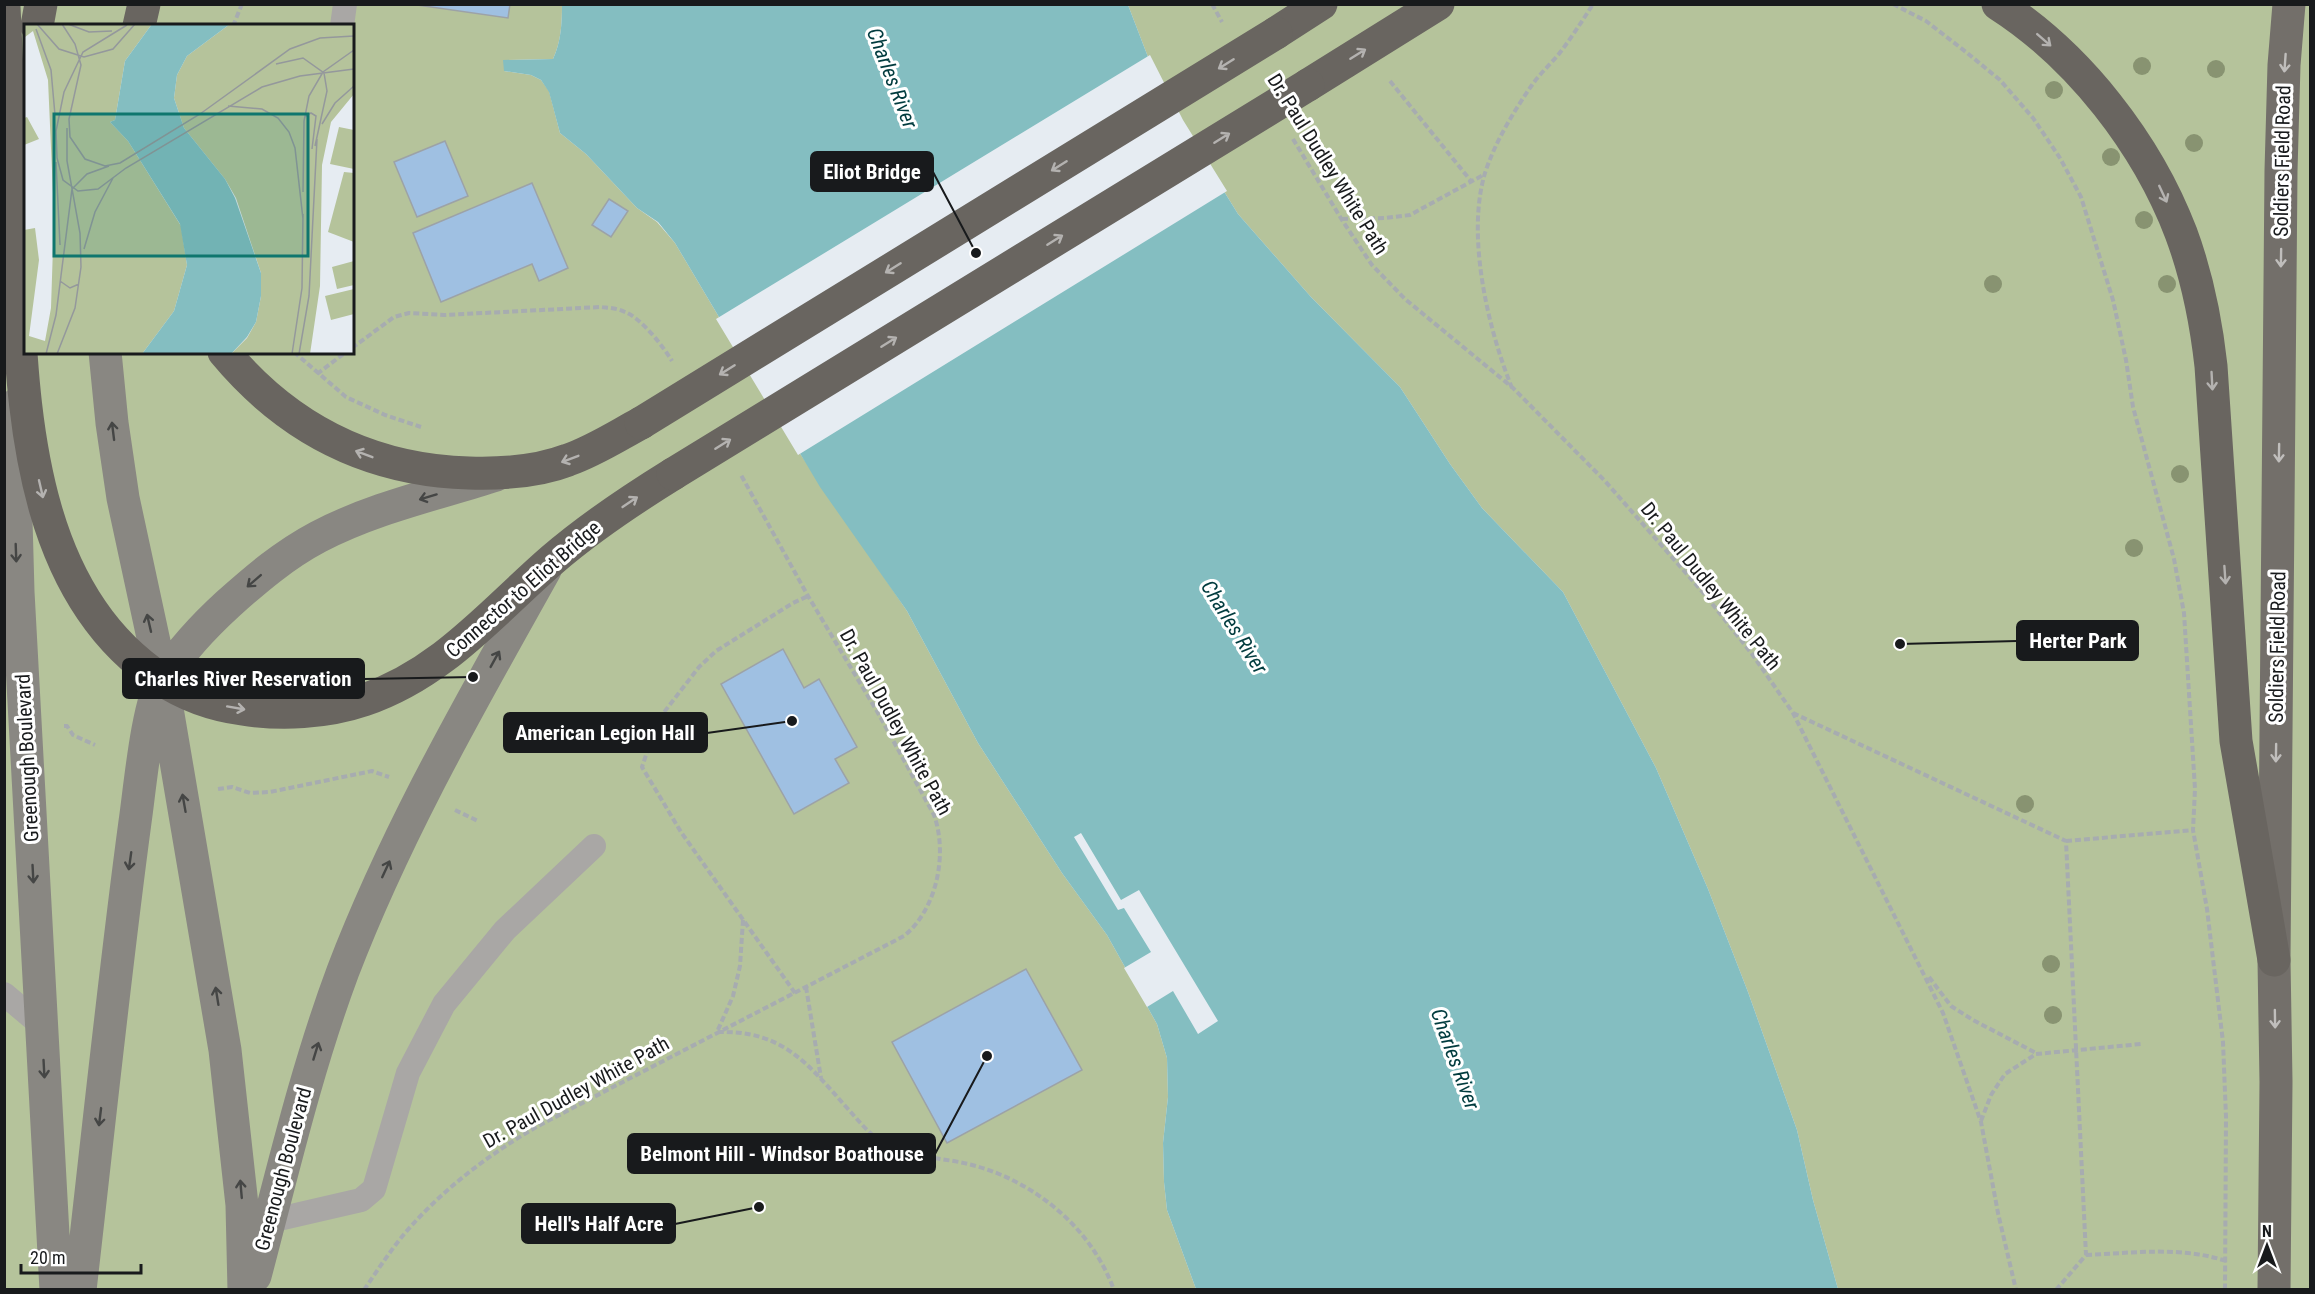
<svg xmlns="http://www.w3.org/2000/svg" width="2315" height="1294" font-family="'Roboto Condensed',sans-serif">
<style>
.green{fill:#b5c39b;fill-rule:evenodd}
.water{fill:#84bec1}
.pier{fill:#e6ecf2}
.building{fill:#9fc0e2;stroke:#9ca2a7;stroke-width:1.5}
.lines{fill:none;stroke-linecap:round;stroke-linejoin:round}
.path{stroke:#a7acb0;stroke-width:4;stroke-dasharray:6 3;stroke-linecap:butt}
.service{stroke:#a9a7a5;stroke-width:24}
.secondary{stroke:#898782;stroke-width:33}
.primary{stroke:#736f6a;stroke-width:33}
.trunk{stroke:#696560;stroke-width:33}
.trunk-bridge{stroke:#696560;stroke-width:33}
.tree{fill:#889371}
.oneway{stroke:#b4b2b0}
.oneway2{stroke:#c0bebc}
.oneway3{stroke:#454645}
.labels{text-anchor:middle;stroke-width:6;stroke-linejoin:round;paint-order:stroke}
.street-label{font-size:20px;fill:#181a1c;stroke:#fff}
.water-label{font-size:21px;font-style:italic;fill:#013b3e;stroke:#fff}
.inset-road{fill:none;stroke:#94989c;stroke-width:1.5}
.view{fill:#0f766e;fill-opacity:0.15;stroke:#0f766e;stroke-width:3}
.inset-edge{fill:none;stroke:#181a1c;stroke-width:3}
.leader{fill:none;stroke:#181a1c;stroke-width:2}
.callout-dot{fill:#181a1c;stroke:#fff;stroke-width:2}
.callout{fill:#181a1c;stroke:#181a1c;stroke-width:2}
.callout-label{font-size:21px;text-anchor:middle;font-weight:bold;fill:#fff}
</style>
<rect width="100%" height="100%" fill="#e6ecf2"/>
<path class="green" d="M5,5H562C562,24 561,42 553,59L504,60V71L531,75L541,80L549,91L560,133L586,154L637,208L657,222L675,243L801,455L907,611L978,743L1062,873L1107,935L1157,1024L1167,1058L1168,1097L1163,1143L1164,1182L1167,1210L1196,1289L5,1290ZM26,26H352V352H26Z
M1128,5H2310V1289H1838L1813,1200L1797,1130L1748,992L1708,889L1656,768L1563,592L1482,508L1450,464L1400,387L1311,297L1238,214L1181,122L1148,57Z"/>
<path class="water" d="M562,5H1128L1148,57L1181,122L1238,214L1311,297L1400,387L1450,464L1482,508L1563,592L1656,768L1708,889L1748,992L1797,1130L1813,1200L1838,1289H1196L1167,1210L1164,1182L1163,1143L1168,1097L1167,1058L1157,1024L1107,935L1062,873L978,743L907,611L820,487L675,243L658,222L637,208L586,154L560,133L549,92L541,80L531,75L504,71L503,60L553,59C561,42 562,23 562,5Z"/>
<path class="pier" d="M1150,55L1183,120L1227,191L798,455L716,319Z
M1081,833L1121,900L1139,890L1218,1021L1198,1034L1173,991L1147,1007L1124,968L1151,952L1124,908L1118,910L1074,837Z"/>
<path class="building" d="M410,4H510L508,18Z
M445,141L468,196L417,217L394,162Z
M532,183L568,268L539,281L532,264L441,302L413,233Z
M609,199L628,211L611,237L592,225Z
M783,649L804,688L819,679L857,747L835,759L849,783L794,814L721,684Z
M1026,969L1082,1070L947,1143L892,1042Z"/>
<g class="lines">
<path class="path" d="M1212,4L1222,22
M1893,4L1926,21L1966,52L2000,80L2033,118L2060,158L2081,197L2113,300L2126,360L2133,407L2174,559L2184,613L2195,789L2193,830L2207,909L2223,1042L2226,1117L2225,1290
M233,26L242,4
M1390,81L1471,181
M1293,139L1342,220L1372,265L1405,299L1513,388L1605,481L1706,596L1752,654L1793,713L1943,1013L1981,1122L1998,1213L2016,1290
M1342,219L1385,218L1410,215L1485,174
M352,348L394,317L409,313L444,315L601,307C609,308 617,308 625,312C641,318 663,346 672,361
M294,352L346,397L385,415L421,427
M317,374L346,352
M1512,388C1488,329 1466,236 1485,173C1495,142 1514,111 1532,85C1541,72 1553,62 1562,50C1573,35 1583,20 1593,4
M1793,713L2066,841L2086,1255L2056,1290
M64,726H67L73,735L95,745
M218,789L232,787L250,793L270,792L372,771L389,777
M455,810L478,821
M2066,841L2193,830
M743,920L740,966L733,996L717,1032C783,1030 807,1063 848,1109C858,1120 868,1133 881,1141C905,1156 932,1157 959,1162C1027,1175 1090,1224 1114,1290
M1929,977L1951,1006L1973,1020L2036,1053
M806,987L821,1078
M795,993L681,832L642,767L658,720L699,667L716,651L793,603L808,596
M1981,1121L1991,1095L2005,1074L2036,1054L2141,1044
M2086,1255C2134,1253 2180,1246 2226,1261
M364,1290C377,1271 390,1251 405,1233C443,1189 488,1155 538,1126L904,936C937,909 948,854 934,815L878,713L808,596L741,475"/>
<path class="service" d="M342,26L345,4
M4,994L41,1025
M257,1224L361,1200L374,1189L408,1073L444,1004L505,930L594,846"/>
<path class="secondary" d="M105,352L112,423L123,498L162,679L225,1050L242,1205L244,1290
M17,404L16,520L18,592L56,1290
M255,1276C282,1174 306,1070 343,971C397,830 472,701 545,570
M80,1290C98,1134 114,978 135,822C140,788 147,704 164,677C181,651 205,625 228,604C256,579 284,555 318,537C373,508 437,494 496,475"/>
<path class="primary" d="M2274,1290L2276,1082L2274,960L2281,171L2284,65L2289,4"/>
<path class="trunk" d="M1998,4C2079,56 2147,144 2181,233C2197,276 2206,321 2211,366L2236,741L2274,960
M4,7L9,113
M37,26L41,4
M139,26L144,4
M1276,33L1321,4
M26,84C21,108 12,133 11,157C11,171 13,186 13,201C15,234 16,267 18,300C24,434 38,598 161,679C185,695 213,705 242,709C281,715 326,713 364,700C443,673 491,613 552,560C589,528 631,500 673,474
M1308,85L1438,4
M224,352C288,429 370,470 469,473C502,474 537,472 568,460C594,451 617,436 641,423"/>
<path class="trunk-bridge" d="M641,423L1276,33
M673,474L1308,85"/>
</g>
<g class="tree">
<circle cx="2142" cy="66" r="9"/>
<circle cx="2216" cy="69" r="9"/>
<circle cx="2054" cy="90" r="9"/>
<circle cx="2194" cy="143" r="9"/>
<circle cx="2111" cy="157" r="9"/>
<circle cx="2144" cy="220" r="9"/>
<circle cx="1993" cy="284" r="9"/>
<circle cx="2167" cy="284" r="9"/>
<circle cx="2180" cy="474" r="9"/>
<circle cx="2134" cy="548" r="9"/>
<circle cx="2025" cy="804" r="9"/>
<circle cx="2051" cy="964" r="9"/>
<circle cx="2053" cy="1015" r="9"/>
</g>
<defs><path id="oneway-shaft" d="M-6 0H5M1.5-3L5.5 0L1.5 3" fill="none" stroke-width="1.6" stroke-linecap="round" stroke-linejoin="round" transform="scale(1.5)"/></defs>
<g class="oneway">
<use href="#oneway-shaft" transform="translate(2044 40) rotate(41)"/>
<use href="#oneway-shaft" transform="translate(1358 54) rotate(-32)"/>
<use href="#oneway-shaft" transform="translate(1226 64) rotate(148)"/>
<use href="#oneway-shaft" transform="translate(1222 138) rotate(-32)"/>
<use href="#oneway-shaft" transform="translate(1059 166) rotate(148)"/>
<use href="#oneway-shaft" transform="translate(2163 194) rotate(65)"/>
<use href="#oneway-shaft" transform="translate(1055 240) rotate(-32)"/>
<use href="#oneway-shaft" transform="translate(893 268) rotate(148)"/>
<use href="#oneway-shaft" transform="translate(889 342) rotate(-32)"/>
<use href="#oneway-shaft" transform="translate(727 370) rotate(148)"/>
<use href="#oneway-shaft" transform="translate(2212 381) rotate(87)"/>
<use href="#oneway-shaft" transform="translate(723 444) rotate(-32)"/>
<use href="#oneway-shaft" transform="translate(364 454) rotate(-159)"/>
<use href="#oneway-shaft" transform="translate(570 459) rotate(159)"/>
<use href="#oneway-shaft" transform="translate(41 489) rotate(77)"/>
<use href="#oneway-shaft" transform="translate(630 502) rotate(-34)"/>
<use href="#oneway-shaft" transform="translate(2225 575) rotate(86)"/>
<use href="#oneway-shaft" transform="translate(236 708) rotate(10)"/>
</g>
<g class="oneway2">
<use href="#oneway-shaft" transform="translate(2285 63) rotate(94)"/>
<use href="#oneway-shaft" transform="translate(2281 258) rotate(91)"/>
<use href="#oneway-shaft" transform="translate(2279 453) rotate(91)"/>
<use href="#oneway-shaft" transform="translate(2276 753) rotate(91)"/>
<use href="#oneway-shaft" transform="translate(2275 1019) rotate(89)"/>
</g>
<g class="oneway3">
<use href="#oneway-shaft" transform="translate(113 431) rotate(-97)"/>
<use href="#oneway-shaft" transform="translate(428 497) rotate(163)"/>
<use href="#oneway-shaft" transform="translate(16 553) rotate(88)"/>
<use href="#oneway-shaft" transform="translate(254 581) rotate(139)"/>
<use href="#oneway-shaft" transform="translate(149 623) rotate(-103)"/>
<use href="#oneway-shaft" transform="translate(495 659) rotate(-61)"/>
<use href="#oneway-shaft" transform="translate(184 803) rotate(-100)"/>
<use href="#oneway-shaft" transform="translate(130 861) rotate(98)"/>
<use href="#oneway-shaft" transform="translate(386 869) rotate(-65)"/>
<use href="#oneway-shaft" transform="translate(33 874) rotate(87)"/>
<use href="#oneway-shaft" transform="translate(217 996) rotate(-99)"/>
<use href="#oneway-shaft" transform="translate(316 1051) rotate(-73)"/>
<use href="#oneway-shaft" transform="translate(44 1069) rotate(87)"/>
<use href="#oneway-shaft" transform="translate(100 1117) rotate(97)"/>
<use href="#oneway-shaft" transform="translate(241 1189) rotate(-95)"/>
</g>
<g class="labels">
<g class="street-label">
<text transform="translate(2282 161) rotate(-89)" y="7">Soldiers Field Road</text>
<text transform="translate(1328 164) rotate(58)" y="7">Dr. Paul Dudley White Path</text>
<text transform="translate(1711 586) rotate(51)" y="7">Dr. Paul Dudley White Path</text>
<text transform="translate(523 589) rotate(-41)" y="7">Connector to Eliot Bridge</text>
<text transform="translate(2277 647) rotate(-89)" y="7">Soldiers Field Road</text>
<text transform="translate(896 722) rotate(61)" y="7">Dr. Paul Dudley White Path</text>
<text transform="translate(27 758) rotate(-93)" y="7">Greenough Boulevard</text>
<text transform="translate(576 1092) rotate(-29)" y="7">Dr. Paul Dudley White Path</text>
<text transform="translate(283 1169) rotate(-75)" y="7">Greenough Boulevard</text>
</g>
<g class="water-label">
<text transform="translate(892 78) rotate(69)" y="7">Charles River</text>
<text transform="translate(1234 627) rotate(58)" y="7">Charles River</text>
<text transform="translate(1455 1059) rotate(70)" y="7">Charles River</text>
</g>
</g>
<g transform="translate(24 24)">
<rect width="330" height="330" fill="#e6ecf2"/>
<path d="M0,0H128L101,37L91,96L86,98L104,117L157,202L163,241L150,287L118,330H0V206L11,204L15,236L5,312L21,317L27,284L30,192L24,56L9,7L1,13ZM206,0H330V70L307,98L298,141L296,262L286,330H207L223,314L232,298L237,272V249L212,174L201,155L160,104L150,74L153,51L163,32ZM3,93L15,115L0,121V94ZM315,103L330,106V145L306,140ZM320,148L330,149V218L304,208ZM330,237V261L313,265L308,243ZM330,265V290L307,296L301,272Z" fill="#b5c39b"/>
<path d="M128,0H206L163,32L153,51L150,74L160,104L201,155L211,174L237,249V272L232,298L223,313L207,330H118L150,287L163,241L156,200L104,117L86,98L91,96L101,37Z" fill="#84bec1"/>
<path class="inset-road" d="M13,0L35,25L60,33L89,25L111,0M38,0L51,20L57,41L45,95L46,113L61,135L81,142L96,139L176,90L266,25L296,14L330,12M44,0L65,8L88,7M103,1L59,28L40,68L32,107L33,134L39,156L54,167L74,165L102,144L238,63L276,52L330,45M12,5L27,46L31,91M252,40L279,34L300,49L303,67L291,122M204,82L238,85L254,94L265,108L271,124L279,195M281,93L287,89L292,92L288,125M298,100L311,79L330,62M32,138L36,221M279,168L280,97L285,72L299,48L330,26M60,225L71,188L89,154M36,257L46,264L55,260M22,330L32,291L48,165L63,150L85,142M33,330L51,284L57,243L56,209L43,137V104M268,330L278,264L279,190M275,330L285,272L293,115"/>
<path class="view" d="M30,90H284V232H30Z"/>
<rect width="330" height="330" class="inset-edge"/>
</g>
<path class="leader" d="M976 253L933 172M1900 644L2017 641M473 677L364 679M792 721L707 733M987 1056L935 1154M759 1207L675 1224"/>
<g class="callout-dot">
<circle cx="976" cy="253" r="6"/>
<circle cx="1900" cy="644" r="6"/>
<circle cx="473" cy="677" r="6"/>
<circle cx="792" cy="721" r="6"/>
<circle cx="987" cy="1056" r="6"/>
<circle cx="759" cy="1207" r="6"/>
</g>
<g class="callout">
<rect x="811" y="152" width="122" height="39" rx="6"/>
<rect x="2017" y="621" width="121" height="39" rx="6"/>
<rect x="123" y="659" width="241" height="39" rx="6"/>
<rect x="504" y="713" width="203" height="39" rx="6"/>
<rect x="628" y="1134" width="307" height="39" rx="6"/>
<rect x="522" y="1204" width="153" height="39" rx="6"/>
</g>
<g class="callout-label">
<text x="872" y="179">Eliot Bridge</text>
<text x="2078" y="648">Herter Park</text>
<text x="243" y="686">Charles River Reservation</text>
<text x="605" y="740">American Legion Hall</text>
<text x="782" y="1161">Belmont Hill - Windsor Boathouse</text>
<text x="599" y="1231">Hell's Half Acre</text>
</g>
<rect width="2315" height="1294" fill="none" stroke="#181a1c" stroke-width="12"/>
<g transform="translate(2267 1246)" stroke="#ffffff" stroke-width="4.5" paint-order="stroke">
<path d="M0-4.5L10 22L0 15L-10 22Z" fill="#181a1c"/>
<text y="-9" font-size="16" font-weight="bold" text-anchor="middle" fill="#181a1c">N</text>
</g>
<path d="M21 1264v9h120v-9" fill="none" stroke="#181a1c" stroke-width="3"/>
<text x="30" y="1264" font-size="18" fill="#181a1c" stroke="#ffffff" stroke-width="4.5" paint-order="stroke">20 m</text>
</svg>
